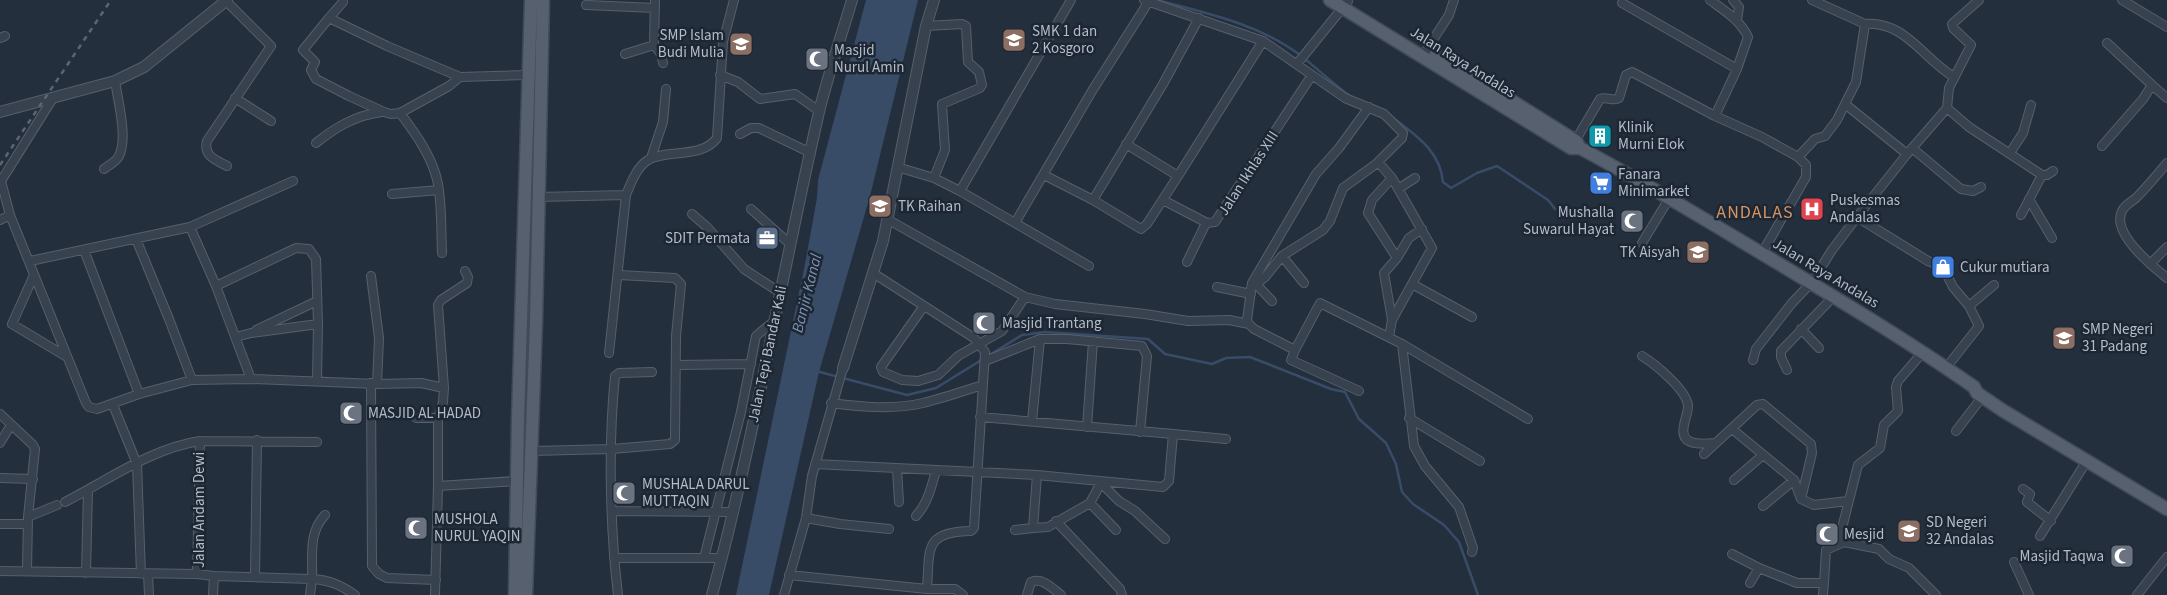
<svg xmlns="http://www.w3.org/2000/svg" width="2167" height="595" font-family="'Source Sans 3',sans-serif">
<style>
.water{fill:#394c67}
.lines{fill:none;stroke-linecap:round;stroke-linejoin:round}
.stream{stroke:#394c67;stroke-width:2.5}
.minor-casing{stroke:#565f6c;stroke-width:10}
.tertiary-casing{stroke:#565f6c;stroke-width:12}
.primary-casing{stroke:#414a57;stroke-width:15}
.minor{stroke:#38414e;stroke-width:8}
.tertiary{stroke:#38414e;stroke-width:10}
.primary{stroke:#56606e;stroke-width:12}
.rail{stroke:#5a6575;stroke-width:2.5;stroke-dasharray:5 5;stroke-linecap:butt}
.labels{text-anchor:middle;stroke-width:5;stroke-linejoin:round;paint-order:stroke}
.poi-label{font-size:15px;fill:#b4bcc9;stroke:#1d2633;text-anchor:start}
.street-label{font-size:15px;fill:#b4bcc9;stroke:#1d2633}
.water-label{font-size:16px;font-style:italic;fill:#7c92b1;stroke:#1d2633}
.quarter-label{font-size:18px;letter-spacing:1px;fill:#d59563;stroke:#1d2633}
</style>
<rect width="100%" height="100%" fill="#242f3e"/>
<path class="water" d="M866,0H918L870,196L819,372L769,595H736L805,264L817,198L818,180Z"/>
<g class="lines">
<path class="stream" d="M1157,0C1206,13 1259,24 1300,55C1318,69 1334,85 1353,98
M1370,104L1383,110
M1392,117C1415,135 1440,150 1443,182L1451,188L1477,173L1497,166L1548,200L1555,209
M816,371L907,395L936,388L1022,335L1045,332L1148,339L1165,354L1212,364L1226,358L1250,357L1331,389L1345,392L1359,419L1386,443L1396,464L1402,492L1413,504L1444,525L1459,542L1478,595"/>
<g class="minor-casing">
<path id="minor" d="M655,0L654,45L661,54L663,63
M1144,0L1263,41L1345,98L1384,114L1403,133L1402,138L1376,164L1343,188L1330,221L1323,230L1282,256L1265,277L1251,288
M1710,0C1725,11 1740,20 1748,37L1737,69L1715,116
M1733,0L1739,7L1737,20
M1812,0L1865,24
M2122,0L2167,27
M226,1L271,46L207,141C203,156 216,160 227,166
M1622,3L1737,69
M586,5L655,8
M329,18L343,2
M926,26L962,24L966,26L968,62L979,72L982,85L980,88L942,104L945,150L934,178
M0,38L5,36
M2107,43L2152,85
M1427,49L1449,15L1454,0
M625,54L654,45
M1297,64L1348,1
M720,75L738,82L760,99L795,94L819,111
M460,77L449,86L400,113L391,114L384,112L349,96L316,79L311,70L315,62L303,50L329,18L387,46L460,77L529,75
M53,98L1,181L10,215L86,403L89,407L97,409L139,394L192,380L251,379L377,384L421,383L444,388
M235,98L271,121
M1845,104L1907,154
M1369,107L1339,148L1316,174L1252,283L1247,320L1249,324L1254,329L1295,350L1320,303L1402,344L1528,419
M1947,108L1969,127L2042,175H2047L2053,171
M400,113C416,134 433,158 438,184C442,206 441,231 442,253
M740,134L751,128H759L811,153
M316,143C336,127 356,115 382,112
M1574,143L1600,99C1607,96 1613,102 1619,98L1626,75L1632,72L1715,116L1762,137L1798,157L1806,165V177L1762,253
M1126,144L1178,176L1263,41
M2102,146L2143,99L2152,85L2167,98
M1912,148L1961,189L1973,191L1981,187
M2010,153L2023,133L2031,105
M1798,157L1815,139L1825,136L1837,120L1856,82L1865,24C1906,21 1923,59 1954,77
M651,158L663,122L666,89
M1378,162L1392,178L1432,248L1392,320L1389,337
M2167,163C2157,175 2147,187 2136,198C2131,202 2125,205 2122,211C2111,233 2152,266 2167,278
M897,167L934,178L960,191L1089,266
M104,169C109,165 116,162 119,156C128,138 118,101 115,81
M1044,175L1093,200L1141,229L1147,224L1178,176
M1392,178L1372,200L1368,213L1397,258
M1398,189L1415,178
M960,191L1071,0
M392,194L439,190
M538,197L626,195
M2029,199L2052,238
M1093,200L1163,84L1199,18
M1163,200L1207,223L1215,222L1312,75
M751,209L790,244
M692,214L707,227L744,269L779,292
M2021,215L2042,175
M1857,217L1928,261L1943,267L1953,287L1969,306L1979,326L1946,368
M887,219L1025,297L1055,304L1145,314L1188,321L1229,320L1249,324
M0,220L10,215
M1015,223L1092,91L1149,1
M190,227L216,286L251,379
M136,239L169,319L192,380
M1642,243L1670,197
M84,250L139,394
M1282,256L1304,283
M30,261L190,227L293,181
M1187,262L1206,223
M2150,264L2167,247
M873,273L974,338L985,352L974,528L971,531C923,532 930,549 927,589
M34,275L12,324L67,357
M371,276L379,338L377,384
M1412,284L1472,317
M1257,285L1272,301
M216,286L296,248L309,249L316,259L318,324L251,333L236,337
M1217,287L1251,294
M924,306L881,367L883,372L902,380L918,381L938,375L958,356L1002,331L1025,297
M1969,306L1994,285
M1392,320L1384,273L1397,258L1409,238L1422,229
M1801,329L1819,348
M256,330L317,301
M1402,344L1414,446L1425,466L1459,507L1473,548L1472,552
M1295,350L1291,360L1359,391
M1923,352L1898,381L1896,387L1898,411L1884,425L1880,448L1858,465L1840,536L1844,542L1879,549L1889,559L1909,568L1936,595
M609,353L626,195C631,183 636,168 648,160C666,149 702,159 717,138L723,42L734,0
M1642,356C1655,364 1687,390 1688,406C1688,412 1685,419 1684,425C1679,447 1702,444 1716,443
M1753,360L1756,349L1792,303L1812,282L1832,250L1857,217L1907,154L1947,108L1949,88L1971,45L1953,28L1952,24L1979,0
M985,361L1040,339H1067L1142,346L1147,356L1140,432
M676,365L751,364
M1787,370L1781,357V351L1834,296
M317,381L318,324
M371,383L372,566L379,574L387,578L436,580
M831,403C862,407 893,410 923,403C943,398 963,391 983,385
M113,405L137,464L141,574
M0,414L33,445L35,449L28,517L27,571
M416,418H438
M1409,418L1480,461
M1032,421L1040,339
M1087,427L1093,341
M1732,429L1794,480L1801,499L1814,505L1848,501
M1956,431L1983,396
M1173,434L1226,439
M200,441L197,574L214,576L213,595
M0,443L11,425
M532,451L612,449L670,444L675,440L676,336L681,284L675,278L619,275
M1704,454L1757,405L1763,404L1811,444L1812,453L1801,499
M815,464L1037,475L1163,487L1169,481L1173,434L980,417
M897,469L899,502
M1037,475L1033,528L1048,527L1090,503L1102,481
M0,478L33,479
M1734,480L1763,455
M1101,483L1119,501L1135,511L1165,539
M438,486V418L443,402L444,388L438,305L441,300L467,283L468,277L465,271
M2023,489L2030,494L2027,502L2051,521
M65,502C108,480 152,448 200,441L317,442
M1090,503L1116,530
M1763,506L1794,480
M613,511L732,512
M325,515C308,533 313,555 312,579C329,580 341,585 355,595
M916,516C928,503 931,487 936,471
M28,517L57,505
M806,518L840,524L889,529
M1056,521L1120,589L1122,595
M0,524H28
M1015,530L1033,528
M2040,536L2086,462
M1732,554L1759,568L1797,583H1824L1826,550L1844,542
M614,558H722
M704,558L741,412L756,336L774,321
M2014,562L2029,595
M0,571L197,574
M86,573L88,490
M148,574L149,595
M789,575L927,589H955L963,595
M214,576L312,579L310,595
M255,576L257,440
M1750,583L1759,568
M435,595L438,486L516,481
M618,595C610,527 608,445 615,376L619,373L652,372
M784,595L806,518L812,476L843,368
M1027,595L1031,582C1042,577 1052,588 1061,595
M1823,595L1824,583
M2137,595L2167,557"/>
</g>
<g class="tertiary-casing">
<path id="tertiary" d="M0,112L115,81L144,67L227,0
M843,368L883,241L926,26L934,0
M712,595C755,436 782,273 819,112C828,75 841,37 852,0"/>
</g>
<g class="primary-casing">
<path id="primary" d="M1330,0L1571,148H1580C1642,181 1701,217 1761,253C1833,296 1905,339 1974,387L1977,393L2002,410L2167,509
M1436,54L1576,141L1580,148
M515,595L518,418L531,0
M526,595L536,322L543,0"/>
</g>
<use href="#minor" class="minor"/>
<use href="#tertiary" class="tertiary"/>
<use href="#primary" class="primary"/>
<path class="rail" d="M0,165L111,0"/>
</g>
<defs>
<g id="school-square" transform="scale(1.25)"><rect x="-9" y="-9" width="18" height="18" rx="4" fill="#8d6e63" stroke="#1d2633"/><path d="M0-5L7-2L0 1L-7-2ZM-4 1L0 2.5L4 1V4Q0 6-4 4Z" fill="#fff"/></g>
<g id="mosque-square" transform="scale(1.25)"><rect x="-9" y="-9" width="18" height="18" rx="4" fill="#6b7280" stroke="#1d2633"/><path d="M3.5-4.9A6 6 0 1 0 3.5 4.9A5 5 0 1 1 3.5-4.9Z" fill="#fff"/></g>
<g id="building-square" transform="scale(1.25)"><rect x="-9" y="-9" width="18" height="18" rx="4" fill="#0f9aa8" stroke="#1d2633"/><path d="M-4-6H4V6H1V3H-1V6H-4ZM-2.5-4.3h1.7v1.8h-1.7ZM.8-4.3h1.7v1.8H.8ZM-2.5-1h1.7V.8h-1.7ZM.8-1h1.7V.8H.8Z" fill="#fff"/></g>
<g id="supermarket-square" transform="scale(1.25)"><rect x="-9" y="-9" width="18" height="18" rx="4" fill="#3f7fe0" stroke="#1d2633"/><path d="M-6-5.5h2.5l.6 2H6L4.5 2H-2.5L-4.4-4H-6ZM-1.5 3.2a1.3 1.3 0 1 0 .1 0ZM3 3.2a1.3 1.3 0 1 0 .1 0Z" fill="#fff"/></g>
<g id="hospital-square" transform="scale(1.25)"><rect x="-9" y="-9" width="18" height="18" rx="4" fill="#e0444e" stroke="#1d2633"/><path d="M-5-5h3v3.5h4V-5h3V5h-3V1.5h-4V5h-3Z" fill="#fff"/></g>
<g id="office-square" transform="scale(1.25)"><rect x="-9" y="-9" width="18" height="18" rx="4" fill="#5c6f8a" stroke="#1d2633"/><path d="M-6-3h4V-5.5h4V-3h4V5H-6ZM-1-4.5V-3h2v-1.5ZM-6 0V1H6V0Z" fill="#fff"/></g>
<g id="shop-square" transform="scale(1.25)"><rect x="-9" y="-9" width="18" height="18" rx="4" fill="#3f7fe0" stroke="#1d2633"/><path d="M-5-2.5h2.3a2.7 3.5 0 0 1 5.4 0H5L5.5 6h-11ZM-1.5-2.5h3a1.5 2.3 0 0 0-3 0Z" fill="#fff"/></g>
</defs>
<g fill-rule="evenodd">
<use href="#school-square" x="1014" y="40"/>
<use href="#school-square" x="741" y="44"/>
<use href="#mosque-square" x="817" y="59"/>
<use href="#building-square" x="1600" y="136"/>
<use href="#supermarket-square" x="1601" y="183"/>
<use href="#school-square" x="880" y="206"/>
<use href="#hospital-square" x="1812" y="209"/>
<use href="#mosque-square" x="1632" y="221"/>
<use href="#office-square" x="767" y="238"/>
<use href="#school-square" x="1698" y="252"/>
<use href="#shop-square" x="1943" y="267"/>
<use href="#mosque-square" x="984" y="323"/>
<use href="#school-square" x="2064" y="338"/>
<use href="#mosque-square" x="351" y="413"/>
<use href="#mosque-square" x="624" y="493"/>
<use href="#mosque-square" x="416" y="528"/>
<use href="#school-square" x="1909" y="531"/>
<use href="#mosque-square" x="1827" y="534"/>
<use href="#mosque-square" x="2122" y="556"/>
</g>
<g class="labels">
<g class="poi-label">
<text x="1032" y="36">SMK 1 dan<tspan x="1032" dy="17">2 Kosgoro</tspan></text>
<text x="724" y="40" text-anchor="end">SMP Islam<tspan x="724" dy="17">Budi Mulia</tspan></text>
<text x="834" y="55">Masjid<tspan x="834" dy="17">Nurul Amin</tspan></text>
<text x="1618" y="132">Klinik<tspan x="1618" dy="17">Murni Elok</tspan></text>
<text x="1618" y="179">Fanara<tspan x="1618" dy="17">Minimarket</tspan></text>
<text x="1830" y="205">Puskesmas<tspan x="1830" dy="17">Andalas</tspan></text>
<text x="898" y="211">TK Raihan</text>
<text x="1614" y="217" text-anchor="end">Mushalla<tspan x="1614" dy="17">Suwarul Hayat</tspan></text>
<text x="750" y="243" text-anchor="end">SDIT Permata</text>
<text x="1680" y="257" text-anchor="end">TK Aisyah</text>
<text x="1960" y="272">Cukur mutiara</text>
<text x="1002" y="328">Masjid Trantang</text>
<text x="2082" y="334">SMP Negeri<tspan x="2082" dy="17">31 Padang</tspan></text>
<text x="368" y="418">MASJID AL HADAD</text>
<text x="642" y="489">MUSHALA DARUL<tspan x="642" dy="17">MUTTAQIN</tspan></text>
<text x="434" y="524">MUSHOLA<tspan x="434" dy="17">NURUL YAQIN</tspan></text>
<text x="1926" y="527">SD Negeri<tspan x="1926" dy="17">32 Andalas</tspan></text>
<text x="1844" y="539">Mesjid</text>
<text x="2104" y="561" text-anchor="end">Masjid Taqwa</text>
</g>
<g class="street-label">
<text transform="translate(1463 62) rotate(32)" y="5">Jalan Raya Andalas</text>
<text transform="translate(1248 173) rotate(-57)" y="5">Jalan Ikhlas XIII</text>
<text transform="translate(1826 273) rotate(31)" y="5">Jalan Raya Andalas</text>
<text transform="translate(767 354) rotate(-78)" y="5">Jalan Tepi Bandar Kali</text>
<text transform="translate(199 510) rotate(-90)" y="5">Jalan Andam Dewi</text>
</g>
<g class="water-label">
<text transform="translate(806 293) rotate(-76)" y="6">Banjir Kanal</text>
</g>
<g class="quarter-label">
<text x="1755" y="218">ANDALAS</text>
</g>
</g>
</svg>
